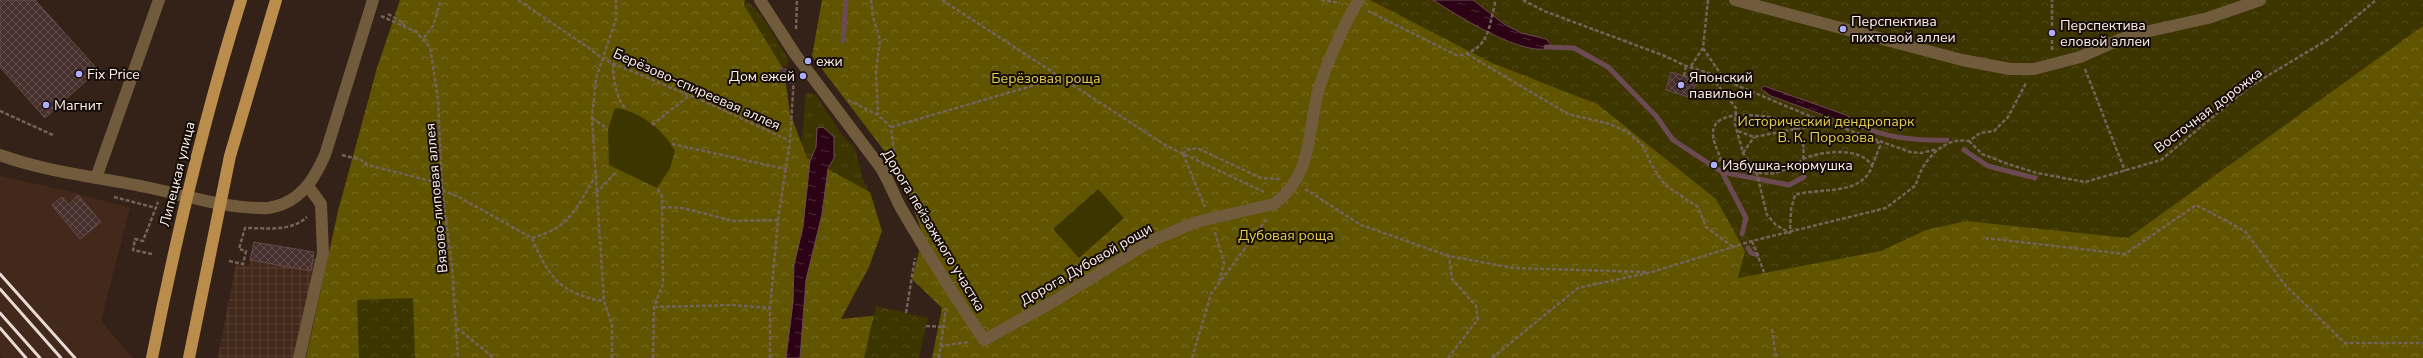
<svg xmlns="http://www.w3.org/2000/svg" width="2423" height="358" font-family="'Nunito Sans',sans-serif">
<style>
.built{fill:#42291c}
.industrial{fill:url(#industrial-grid)}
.grass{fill:url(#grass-tufts)}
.forest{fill:url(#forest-crowns)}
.park{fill:url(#park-crowns)}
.garden{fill:#3c3500}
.water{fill:url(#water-ripples);stroke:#6b4a54}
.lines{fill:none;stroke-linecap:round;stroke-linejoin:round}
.stream{stroke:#6b4a54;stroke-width:5}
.building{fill:url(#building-cross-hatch);stroke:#654c4a}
.path{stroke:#74635a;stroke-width:2.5;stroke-dasharray:4 2;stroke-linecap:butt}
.minor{stroke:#705b3c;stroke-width:12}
.major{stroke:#ba8d4c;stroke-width:12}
.rail{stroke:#e8dbd3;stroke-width:3}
.poi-dot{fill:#adaffb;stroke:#160d09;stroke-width:1.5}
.labels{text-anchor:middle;stroke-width:4;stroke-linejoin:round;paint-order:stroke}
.poi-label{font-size:14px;fill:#fef1ea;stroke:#160d09;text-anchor:start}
.park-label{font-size:14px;fill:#e4d04f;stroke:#160d09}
.street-label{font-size:14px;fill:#fef1ea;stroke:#160d09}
</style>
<defs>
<pattern id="industrial-grid" width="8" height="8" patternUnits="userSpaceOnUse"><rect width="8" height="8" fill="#42291c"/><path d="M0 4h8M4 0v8" fill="none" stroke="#553e32"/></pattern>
<pattern id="grass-tufts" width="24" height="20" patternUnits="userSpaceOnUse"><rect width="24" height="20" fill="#3c3500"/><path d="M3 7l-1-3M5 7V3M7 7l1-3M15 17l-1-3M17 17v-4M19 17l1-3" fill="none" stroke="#504919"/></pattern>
<pattern id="forest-crowns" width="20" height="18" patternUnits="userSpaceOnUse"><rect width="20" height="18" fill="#605400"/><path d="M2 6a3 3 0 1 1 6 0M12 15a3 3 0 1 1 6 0" fill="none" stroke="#786d25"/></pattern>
<pattern id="park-crowns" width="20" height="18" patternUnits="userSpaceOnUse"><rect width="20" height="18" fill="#3c3500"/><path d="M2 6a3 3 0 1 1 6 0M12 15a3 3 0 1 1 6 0" fill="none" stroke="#504919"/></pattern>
<pattern id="water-ripples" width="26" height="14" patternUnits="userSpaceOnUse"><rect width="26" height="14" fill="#2c0314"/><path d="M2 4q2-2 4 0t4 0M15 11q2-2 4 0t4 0" fill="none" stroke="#4c2836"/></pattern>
<pattern id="building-cross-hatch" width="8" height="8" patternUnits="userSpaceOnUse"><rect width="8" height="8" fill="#462f2d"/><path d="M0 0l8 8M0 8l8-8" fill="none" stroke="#624e4c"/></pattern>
</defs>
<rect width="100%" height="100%" fill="#342117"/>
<path class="built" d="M0,176L72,192L130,208L101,321L133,358H3L0,354Z"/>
<path class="industrial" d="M253,249L327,261L306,358H218L236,264L248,266Z"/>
<path class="grass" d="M747,1C761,10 781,47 789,61L787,66H782L784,70L744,5Z
M806,93L815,94L844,137L855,148L863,180L868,188L863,195L799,169Z"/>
<path class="forest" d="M400,0H745L744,5L784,70L790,113L807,158L870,192L882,231L869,267L841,319L891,314L878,358H306L338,211L377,68Z
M822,0H2423V358H932L942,308L912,279L923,236L902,174L812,56Z"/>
<path class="park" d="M1370,0H2423V26L2128,238L1966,221L1926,230L1881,251L1738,278L1745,251L1716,199L1597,104L1492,63Z
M413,298L415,358H359L357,300Z
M876,306L928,318L919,358H864Z"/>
<path class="garden" d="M615,108C638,110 664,130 675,151L670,168L657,188L609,165L608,129Z
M1098,189L1124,218L1079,258L1053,229Z"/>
<path class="water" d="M1433,0H1473L1504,24L1521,33L1546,39L1553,47C1526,60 1457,15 1433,0Z
M1764,86L1846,115L1851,118L1848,124L1771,96L1761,89Z
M823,127L834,137V158L828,169L822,214L806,280L800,358H786L793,302L794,265L803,227L810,161L816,147L817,128Z"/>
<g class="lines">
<path class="stream" d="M843,41L846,0
M1546,47L1574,48L1608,67L1656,116L1673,140L1722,172L1746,218L1742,234
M1850,120C1879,138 1914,141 1947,140
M1964,150L1988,166L2035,178
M1722,172L1789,185L1804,177
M1748,248L1751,253L1757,255"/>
</g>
<path class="building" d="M0,0H35L98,70L45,118L0,67Z
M780,68L794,71L791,83L777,80Z
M1671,72L1697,80L1691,98L1666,90Z
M78,195L101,222L80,239L52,205L62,197L69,205Z
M254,242L314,252L311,271L250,260Z"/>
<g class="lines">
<path class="path" d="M518,0L589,48L603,59L719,108L790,141
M871,0L873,17L880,40L876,72L878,114
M942,0L1165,145L1264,192
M1321,0L1340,3
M1523,0L1544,11L1665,56L1686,66L1722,77L1736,85L1812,117L1910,152L1921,153L1937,149
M1368,11L1458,56C1489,49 1488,30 1495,4L1494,0
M388,14L402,22L405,26
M381,16L416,32L430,47L438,99L442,190L452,266L458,358
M796,29L797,0
M424,38L433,26L441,0
M1703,48L1722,76
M2052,50V0
M1467,54L1568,114L1610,124L1629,133L1643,146L1651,164L1665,185L1698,207L1706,227L1733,247
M613,64C613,78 616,99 626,109
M1691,66L1703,48L1708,0
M2085,69L2125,171
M1708,73L1736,108L1735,124L1743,153L1757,174L1767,215L1776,225L1790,233L1791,209L1795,195C1818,187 1862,197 1872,166C1861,146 1821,151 1803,159
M1684,76L1686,66
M848,100L878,115L891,127L894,152L890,156
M0,111L53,135
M1737,115C1769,115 1809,117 1803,159C1773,183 1752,173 1721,159C1711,137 1705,119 1737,115Z
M592,118L608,129
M652,125L690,95
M891,127L1062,77
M1738,131L1754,137L1806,127L1812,117
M1969,141L1982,154L2008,164L2037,173L2085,182L2161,160L2249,87L2332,37L2376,0
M672,144L790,170
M1743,153L1754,137
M1182,154L1187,150L1197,148L1261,178L1281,179
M1183,154L1205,207
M342,155L361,160L368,165L442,184
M1714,165L1721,159
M1872,166L1880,146L1877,141
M1305,189L1361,225L1449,256L1513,268L1647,272
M442,190L459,197L532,238C571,227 575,209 594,179
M596,193L617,171
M114,197L156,208
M662,207L682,208L734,221L778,220
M1215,232L1224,263L1219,281
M532,238C548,276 560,294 604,301
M1985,238L2125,254L2196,205L2245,231L2285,285L2345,343H2423
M1752,241L1764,272
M152,254L133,250L135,239L143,241L158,202
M229,261L243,264L246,251L239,249L245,228C266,228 291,232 307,217
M654,307L733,305L770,308
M906,313L915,258
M926,326L943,327
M457,328L494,358
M1772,329L1776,358
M940,346L969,342
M612,358V325L604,301L592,118L596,78L616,19V0
M653,358L654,307L663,284L662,196L657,188
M770,358V308L778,220L790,141L794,76
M939,358L946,308
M1192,358L1211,294L1266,220
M1448,358L1478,319L1476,306L1452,279L1449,256
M1492,358L1578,288L1652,272L1752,241L1886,208L1916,185C1921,162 1943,136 1969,141L1980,133L1994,131L2008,117L2026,83"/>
<path class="minor" d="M760,0L795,54L881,168C889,181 894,195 901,208C927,253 955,297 984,340L1056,300L1151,241L1196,222L1274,204C1313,175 1307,134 1318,92C1324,69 1346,19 1359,0
M1735,0L1962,60L2010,69H2034L2080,57L2121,39L2145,32L2208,18L2260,0
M0,155C46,172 98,177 146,187C184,195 223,208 262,208C269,209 277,206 283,204C305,195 316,175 325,155L373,0
M96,178L159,0
M299,358L323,253L321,204L308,186"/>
<path class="major" d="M152,358C176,237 204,118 241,0
M189,358L230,156L276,0"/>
<path class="rail" d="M0,274L75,358
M0,289L61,358
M0,313L40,358
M0,328L26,358"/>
</g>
<g class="poi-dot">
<circle cx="1843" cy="29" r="4"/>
<circle cx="2052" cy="33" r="4"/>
<circle cx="808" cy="61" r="4"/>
<circle cx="79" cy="74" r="4"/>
<circle cx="803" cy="76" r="4"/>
<circle cx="1681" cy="85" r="4"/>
<circle cx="46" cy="105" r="4"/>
<circle cx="1714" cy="165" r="4"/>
</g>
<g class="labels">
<g class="poi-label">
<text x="1851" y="26">Перспектива<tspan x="1851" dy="16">пихтовой аллеи</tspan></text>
<text x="2060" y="30">Перспектива<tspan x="2060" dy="16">еловой аллеи</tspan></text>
<text x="816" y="66">ежи</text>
<text x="87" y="79">Fix Price</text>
<text x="795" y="81" text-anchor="end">Дом ежей</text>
<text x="1689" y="82">Японcкий<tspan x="1689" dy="16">павильон</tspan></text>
<text x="54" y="110">Магнит</text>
<text x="1722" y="170">Избушка-кормушка</text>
</g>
<g class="park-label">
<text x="1046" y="83">Берёзовая роща</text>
<text x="1826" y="126">Исторический дендропарк<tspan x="1826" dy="16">В. К. Порозова</tspan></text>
<text x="1286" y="240">Дубовая роща</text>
</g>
<g class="street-label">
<text transform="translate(697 89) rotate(24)" y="5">Берёзово-спиреевая аллея</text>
<text transform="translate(2208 110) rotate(-37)" y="5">Восточная дорожка</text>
<text transform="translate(177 174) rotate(-76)" y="5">Липецкая улица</text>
<text transform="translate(436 198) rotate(-95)" y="5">Вязово-липовая аллея</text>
<text transform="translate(934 230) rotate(59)" y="5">Дорога пейзажного участка</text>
<text transform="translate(1086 264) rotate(-30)" y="5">Дорога Дубовой рощи</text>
</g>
</g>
</svg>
